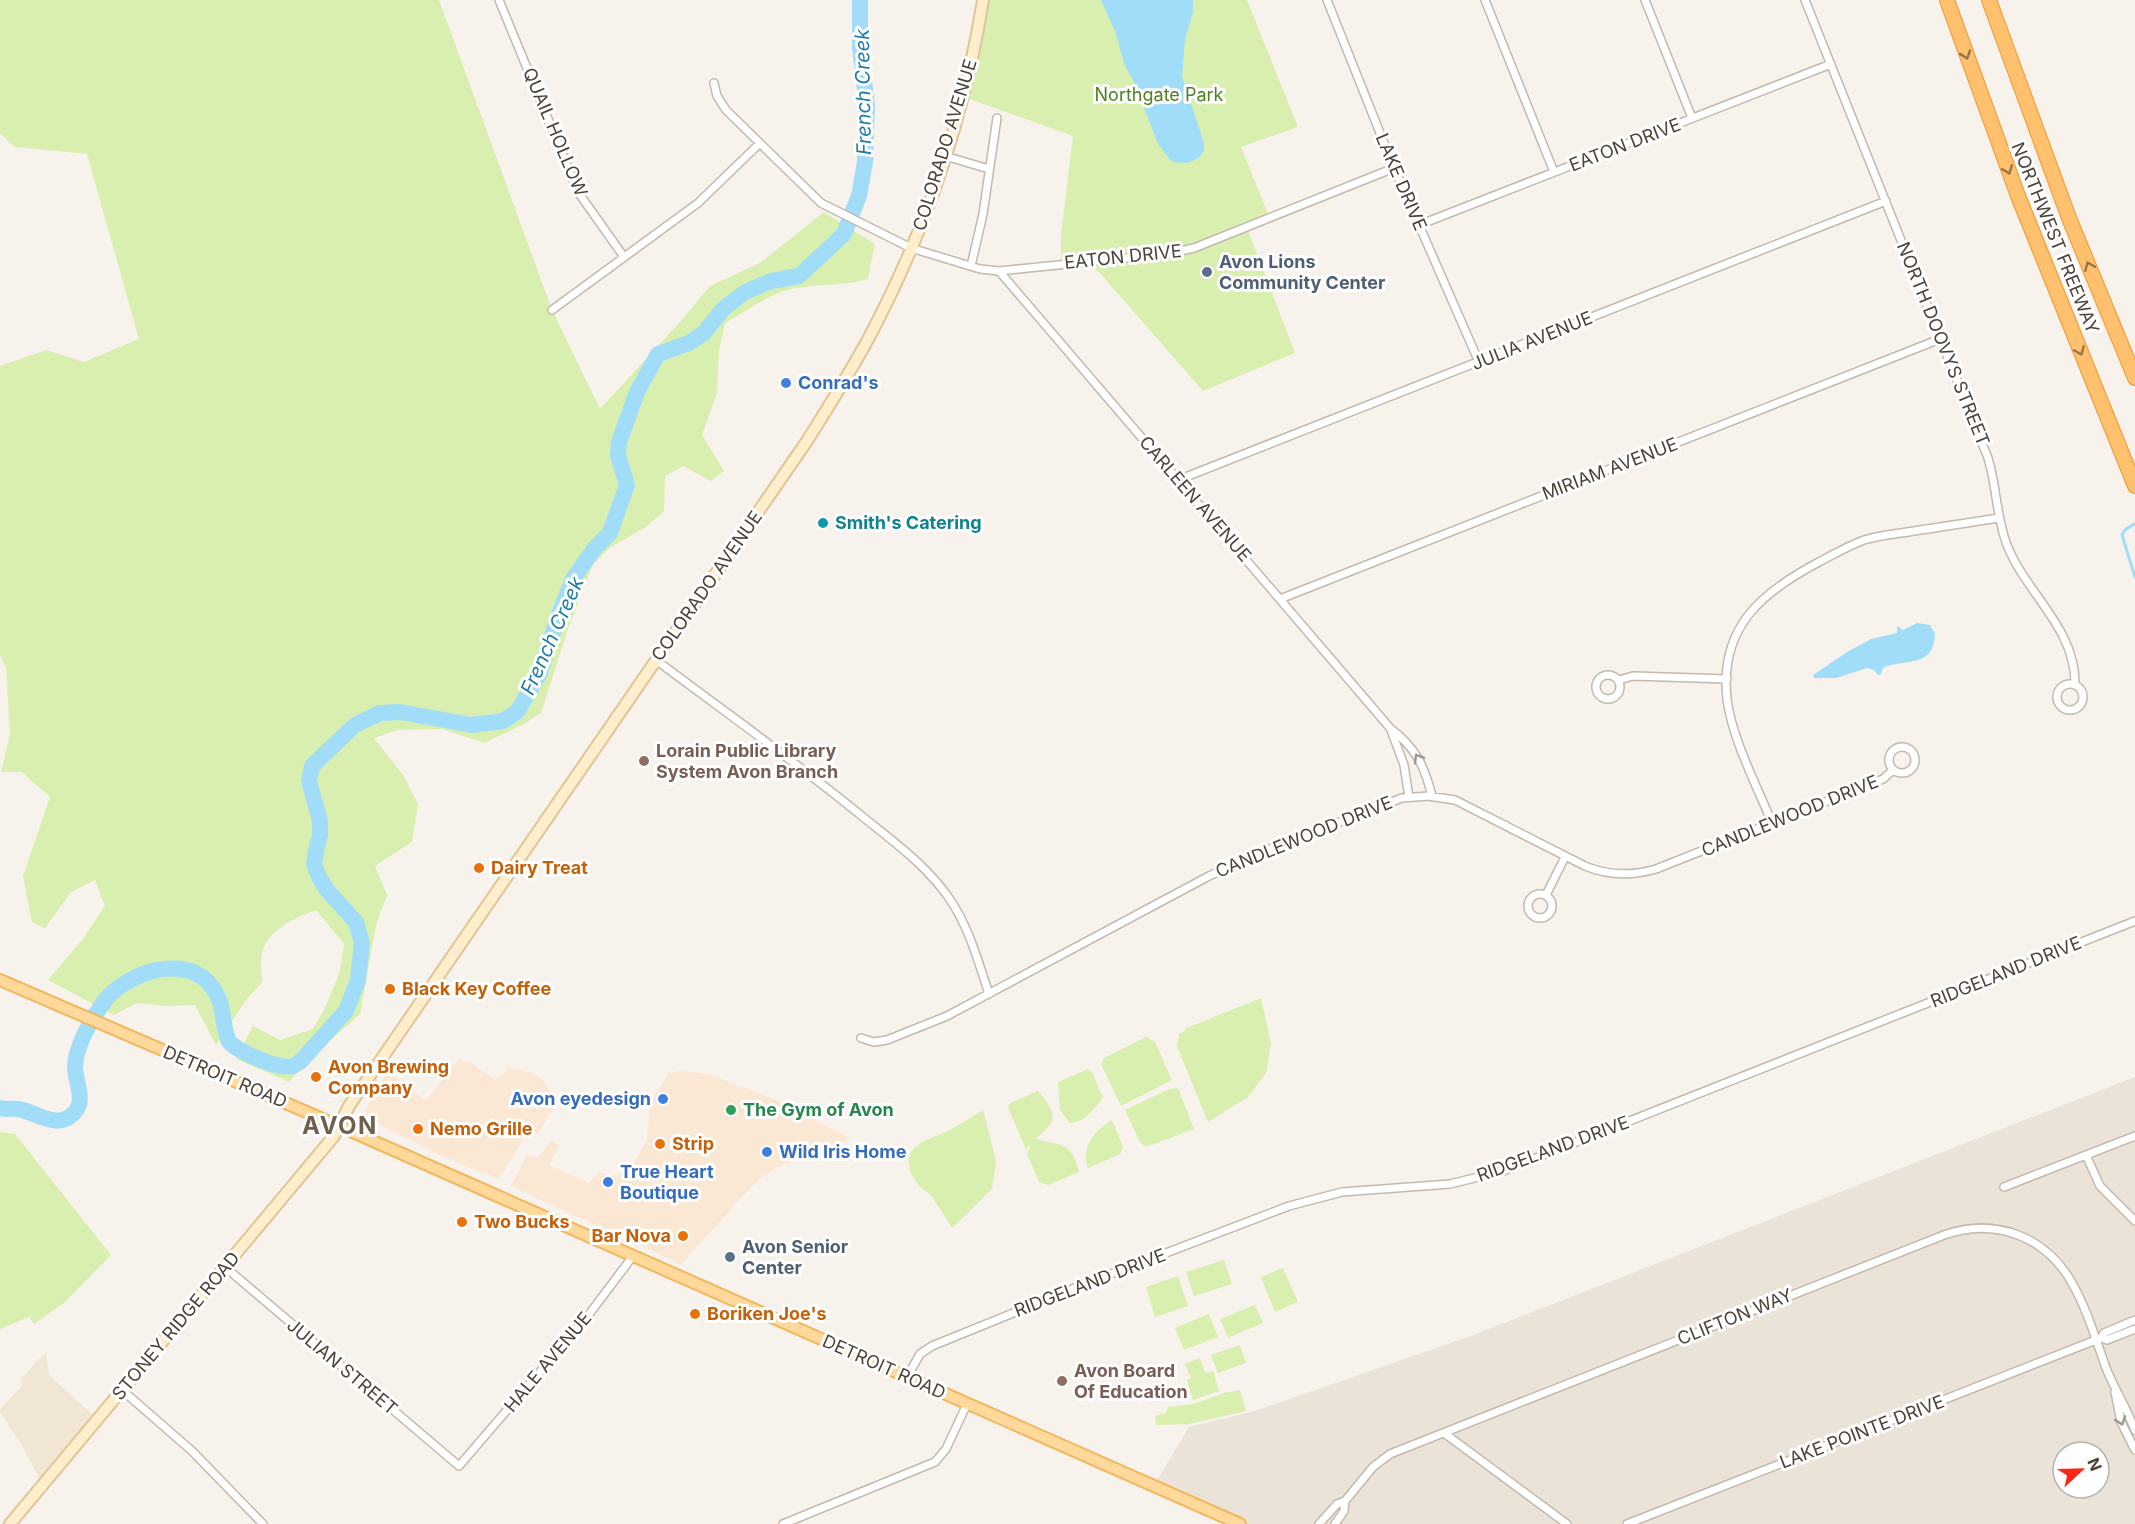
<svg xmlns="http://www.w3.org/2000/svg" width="2135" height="1524" font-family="Inter,sans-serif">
<rect width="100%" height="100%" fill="#f7f2eb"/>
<path fill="#ebe3d8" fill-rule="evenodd" d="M2135,1077V1524H1240L1153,1487L1189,1427L1255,1411L1468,1337ZM2063,1452H2099V1488H2063Z"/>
<path fill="#fae7d4" d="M459,1059L471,1063L496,1080L509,1068L525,1071L541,1078L557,1101L538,1134L529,1130L499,1179L442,1156L368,1119L365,1111L387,1072L426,1101Z
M681,1070L710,1075L771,1098L851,1138L782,1165L763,1176L735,1203L731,1210L681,1264L511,1186L527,1155L538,1158L552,1140L559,1146L549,1165L589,1183L599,1172L615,1177L635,1162L647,1139L650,1103L669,1073Z"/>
<path fill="#f1e6d3" d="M46,1352L49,1375L94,1416L39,1478L22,1446L0,1412V1409L22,1386L20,1380Z"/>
<path fill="#d8efaf" d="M0,0H439L552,310L600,409L681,321L710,286L760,263L824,212L875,244L868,279C840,287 811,283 784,291C765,297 743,313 725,323L719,351L717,393L702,435L724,471L711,481L683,466L665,476L664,511L646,527L611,547L593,564L567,632L541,713L522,725L484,743L442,729L398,730L374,738L403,775L418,804L412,842L375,866L387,895L376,925L360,1014L333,1038L316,1050L289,1082L236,1059L253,1026L280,1040L313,1029L325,1008L340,972L344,944L316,910C295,918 268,929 262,953C260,962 262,974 262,982L247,999L216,1045L195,1005L166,1006L137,1003L114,1015L48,980L83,939L105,906L95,880L71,892L45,928L32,922L23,876L50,797L22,772H1L10,734L6,668L0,655V366L46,350L84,362L139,339L87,154L15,147L0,133Z
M989,0H1247L1298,127L1241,147L1268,214L1245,223L1295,353L1203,391L1099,272L1080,258L1061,259V235L1073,136L967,98Z
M1261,998L1271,1043L1266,1073L1248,1097L1208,1122L1177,1046L1179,1034L1185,1031L1184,1029Z
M1146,1037L1155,1042L1172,1080L1121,1106L1101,1064L1104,1058Z
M1088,1069L1092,1072L1103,1098C1094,1109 1085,1122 1070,1123L1060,1110L1058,1082Z
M1178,1088L1194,1129L1146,1147L1140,1142L1125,1110L1169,1089Z
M1038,1091C1045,1100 1058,1112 1050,1125C1046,1130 1040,1134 1036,1139C1062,1146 1072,1142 1079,1172L1048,1185L1039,1182L1027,1154L1031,1144L1026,1150L1008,1107L1010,1103Z
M983,1110L996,1161L992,1189L952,1228L931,1195L920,1187L909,1170L910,1168C902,1144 934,1138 950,1130C961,1124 972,1117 983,1110Z
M1112,1120L1123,1147L1120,1154L1088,1168C1080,1148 1095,1130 1112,1120Z
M0,1132L15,1134L111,1255L64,1303L34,1324L29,1317L0,1329Z
M1224,1260L1232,1284L1194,1296L1186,1272Z
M1283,1268L1298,1302L1275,1312L1261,1277Z
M1178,1276L1188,1306L1155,1317L1146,1287Z
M1255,1305L1263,1323L1228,1338L1220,1319Z
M1209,1314L1218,1337L1184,1350L1175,1328Z
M1240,1345L1246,1363L1218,1373L1211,1355Z
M1200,1358L1205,1373L1213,1371L1219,1391L1193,1400L1187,1380L1191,1378L1185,1364Z
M1240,1390L1246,1411L1189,1424L1156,1425L1155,1416L1166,1413L1168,1407L1194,1404L1224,1393Z"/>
<path fill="#a1ddf9" d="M1101,0H1193V12L1185,40L1182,76L1204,143V151C1197,163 1184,165 1171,161L1158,144L1134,82L1125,66L1116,34Z
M1917,623L1930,625L1935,634C1934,669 1904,658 1883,668L1881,674L1878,675L1874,670L1867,668L1836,678H1814L1813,675L1847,652L1871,639L1897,633V626L1903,630Z"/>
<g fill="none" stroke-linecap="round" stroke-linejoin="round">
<path stroke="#a1ddf9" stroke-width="3" d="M2134,524L2125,530L2122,535L2135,577"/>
<path stroke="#a1ddf9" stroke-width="16" d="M0,1108C6,1110 12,1108 18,1109C37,1112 57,1131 74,1113C87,1099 74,1081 75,1065C77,1043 93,1017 106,999C117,986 140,973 157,970C185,965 209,972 220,1002C224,1015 223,1029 229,1042C240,1052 277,1070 293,1066C294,1066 300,1062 301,1061L346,1011L358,980L362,943L356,922L327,890L319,877L314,864L317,846L320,836V821L309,781L312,766L355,725L380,713L400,712L472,725L503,721L517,712L540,673L559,614L573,579L594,549L610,533L627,485L618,455L619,442L637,392L658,354L689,343L704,333L723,309L745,292L771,281L799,276L844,234L859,196L865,162L867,106L860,48V0"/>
<defs>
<path id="street" d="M499,0L578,192L624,257
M1327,0L1394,168L1479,362
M1485,0L1554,172
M1645,0L1692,118
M1805,0L1988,458C1997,487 1996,517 2007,545C2026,594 2076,628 2075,685
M714,83L717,96L726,110L821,203L911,248L980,269L999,271L1167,254L1194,248L1394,168
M945,156L989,169
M1419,225L1831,64
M971,266L983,214L997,118
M999,271L1390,728C1416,748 1424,765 1432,796
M552,310L698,203L759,144
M1178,480L1886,201
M1280,599L1940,339
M656,660C725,712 796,762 863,817C894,842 926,865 949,898C969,927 978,961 989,994
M1596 687a12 12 0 1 1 24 0a12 12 0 1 1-24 0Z
M1619,680L1633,676L1727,679
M2057 697a13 13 0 1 1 26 0a13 13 0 1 1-26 0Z
M1391,730L1404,765L1409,797
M1889 760a13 13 0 1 1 26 0a13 13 0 1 1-26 0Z
M1772,823C1757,786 1732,739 1727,699C1719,627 1762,592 1819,562C1834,554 1848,546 1864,540C1880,535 1897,534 1914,531C1942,527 1971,522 1999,518
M1528 906a12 12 0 1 1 24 0a12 12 0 1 1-24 0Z
M1546,895L1565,857
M861,1038L874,1042L887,1040L947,1016L1209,876L1270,849L1402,798L1428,796L1455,800L1585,866C1609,876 1632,876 1656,869L1883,779L1893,770
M2086,1155L2100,1186L2135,1221
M2004,1187L2135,1136
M225,1267L459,1466L587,1317L633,1256
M2135,1320L2104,1333L2101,1338L2107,1340L2135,1329
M907,1377L920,1354L932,1346L1082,1285L1289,1206L1342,1192L1450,1184L1503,1171L2135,921
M122,1390L192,1451L263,1524
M2115,1392L2121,1422L2135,1450
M1444,1433L1567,1524
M783,1524L935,1462L946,1449L967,1404
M1319,1524L1337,1504L1345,1501L1373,1467L1390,1454L1944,1235C1994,1217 2046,1236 2072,1283C2087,1309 2096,1340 2106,1368C2115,1390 2127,1409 2135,1430
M1335,1524L1344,1511L1345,1501
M1627,1524L2101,1338"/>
<path id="secondary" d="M10,1524L334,1136L349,1106L807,441C830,404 854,367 874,328C927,226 965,113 983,0"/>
<path id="primary" d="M0,980L355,1133L1240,1524"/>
<path id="highway" d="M1947,0L2018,196L2135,486
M1989,0L2069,218L2135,378"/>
</defs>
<use href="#street" stroke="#c4b9ac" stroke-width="10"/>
<use href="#secondary" stroke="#dfc598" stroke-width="14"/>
<use href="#primary" stroke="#f2b75e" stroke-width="14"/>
<use href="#highway" stroke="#f0952c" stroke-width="16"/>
<use href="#street" stroke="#fff" stroke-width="7"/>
<use href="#secondary" stroke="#fec" stroke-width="10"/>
<use href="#primary" stroke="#ffd99b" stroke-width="10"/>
<use href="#highway" stroke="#ffc16d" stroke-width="14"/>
</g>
<defs><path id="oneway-chevron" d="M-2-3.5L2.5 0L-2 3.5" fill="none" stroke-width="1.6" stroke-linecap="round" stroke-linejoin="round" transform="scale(1.5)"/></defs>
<g stroke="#94754d">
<use href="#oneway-chevron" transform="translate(1966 55) rotate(71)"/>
<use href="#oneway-chevron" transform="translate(2008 170) rotate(69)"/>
<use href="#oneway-chevron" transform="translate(2089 266) rotate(-112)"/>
<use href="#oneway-chevron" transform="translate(2080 351) rotate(68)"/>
</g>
<g stroke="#9d9791">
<use href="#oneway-chevron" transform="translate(1418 758) rotate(-120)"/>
<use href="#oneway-chevron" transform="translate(2121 1421) rotate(71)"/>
</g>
<g fill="#5c6f8a" stroke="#fff" stroke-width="2">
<circle cx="1207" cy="272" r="6"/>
<circle cx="730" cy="1257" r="6"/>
</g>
<g fill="#3f7fe0" stroke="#fff" stroke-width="2">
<circle cx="786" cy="383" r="6"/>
<circle cx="663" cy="1099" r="6"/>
<circle cx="767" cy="1152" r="6"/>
<circle cx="608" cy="1182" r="6"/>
</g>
<circle fill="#0f9aa8" stroke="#fff" stroke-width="2" cx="823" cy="523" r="6"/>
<g fill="#8d6e63" stroke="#fff" stroke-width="2">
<circle cx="644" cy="761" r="6"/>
<circle cx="1062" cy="1381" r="6"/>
</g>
<g fill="#e8710a" stroke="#fff" stroke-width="2">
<circle cx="479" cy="868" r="6"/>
<circle cx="390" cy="989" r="6"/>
<circle cx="316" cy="1077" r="6"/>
<circle cx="418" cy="1129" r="6"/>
<circle cx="660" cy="1144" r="6"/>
<circle cx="462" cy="1222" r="6"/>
<circle cx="683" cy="1236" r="6"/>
<circle cx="695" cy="1314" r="6"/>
</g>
<circle fill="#2e9e5b" stroke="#fff" stroke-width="2" cx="731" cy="1110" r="6"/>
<g text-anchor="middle" stroke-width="6" stroke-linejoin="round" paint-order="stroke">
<g font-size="18" fill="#4e8121" stroke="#fff">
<text x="1159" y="101">Northgate Park</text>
</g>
<g font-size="18" fill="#4c4237" stroke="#fff">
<text transform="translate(555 132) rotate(67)" y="6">QUAIL HOLLOW</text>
<text transform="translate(945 145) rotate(-73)" y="6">COLORADO AVENUE</text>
<text transform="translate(1625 145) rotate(-21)" y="6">EATON DRIVE</text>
<text transform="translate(1401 182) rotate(67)" y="6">LAKE DRIVE</text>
<text transform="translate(2055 238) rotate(68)" y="6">NORTHWEST FREEWAY</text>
<text transform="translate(1123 257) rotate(-6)" y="6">EATON DRIVE</text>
<text transform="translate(1532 341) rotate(-22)" y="6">JULIA AVENUE</text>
<text transform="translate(1943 344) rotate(68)" y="6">NORTH DOOVYS STREET</text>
<text transform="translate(1610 469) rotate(-21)" y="6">MIRIAM AVENUE</text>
<text transform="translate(1195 499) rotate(49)" y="6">CARLEEN AVENUE</text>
<text transform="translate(707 586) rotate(-55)" y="6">COLORADO AVENUE</text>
<text transform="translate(1790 816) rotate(-22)" y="6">CANDLEWOOD DRIVE</text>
<text transform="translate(1304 837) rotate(-22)" y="6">CANDLEWOOD DRIVE</text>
<text transform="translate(2006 972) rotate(-22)" y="6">RIDGELAND DRIVE</text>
<text transform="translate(225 1077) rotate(23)" y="6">DETROIT ROAD</text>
<text transform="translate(1553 1149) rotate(-20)" y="6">RIDGELAND DRIVE</text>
<text transform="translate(1090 1283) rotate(-21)" y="6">RIDGELAND DRIVE</text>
<text transform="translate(1735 1317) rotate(-22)" y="6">CLIFTON WAY</text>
<text transform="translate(176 1326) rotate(-50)" y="6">STONEY RIDGE ROAD</text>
<text transform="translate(548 1362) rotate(-50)" y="6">HALE AVENUE</text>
<text transform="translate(342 1367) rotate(40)" y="6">JULIAN STREET</text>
<text transform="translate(884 1367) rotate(24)" y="6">DETROIT ROAD</text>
<text transform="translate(1862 1432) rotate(-21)" y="6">LAKE POINTE DRIVE</text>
</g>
<g font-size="18" font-weight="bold" fill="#4e5e75" stroke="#fff" text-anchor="start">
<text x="1219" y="268">Avon Lions<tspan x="1219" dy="21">Community Center</tspan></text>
<text x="742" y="1253">Avon Senior<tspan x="742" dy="21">Center</tspan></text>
</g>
<g font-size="18" font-weight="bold" fill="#366cbe" stroke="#fff" text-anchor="start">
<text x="798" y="389">Conrad's</text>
<text x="651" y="1105" text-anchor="end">Avon eyedesign</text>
<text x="779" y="1158">Wild Iris Home</text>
<text x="620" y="1178">True Heart<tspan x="620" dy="21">Boutique</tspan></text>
</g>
<g font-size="18" font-weight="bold" fill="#0d838f" stroke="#fff" text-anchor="start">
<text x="835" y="529">Smith's Catering</text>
</g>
<g font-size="18" font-weight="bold" fill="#785e54" stroke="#fff" text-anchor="start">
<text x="656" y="757">Lorain Public Library<tspan x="656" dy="21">System Avon Branch</tspan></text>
<text x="1074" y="1377">Avon Board<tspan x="1074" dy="21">Of Education</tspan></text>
</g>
<g font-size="18" font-weight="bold" fill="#c56008" stroke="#fff" text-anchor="start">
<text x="491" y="874">Dairy Treat</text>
<text x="402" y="995">Black Key Coffee</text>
<text x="328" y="1073">Avon Brewing<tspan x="328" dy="21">Company</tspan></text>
<text x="430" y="1135">Nemo Grille</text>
<text x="672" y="1150">Strip</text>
<text x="474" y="1228">Two Bucks</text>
<text x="671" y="1242" text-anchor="end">Bar Nova</text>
<text x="707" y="1320">Boriken Joe's</text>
</g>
<g font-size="18" font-weight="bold" fill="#27864d" stroke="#fff" text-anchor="start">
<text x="743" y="1116">The Gym of Avon</text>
</g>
<g font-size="20" font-style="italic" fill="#1f7dac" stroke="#fff">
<text transform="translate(863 92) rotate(-91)" y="7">French Creek</text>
<text transform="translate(552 636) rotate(-66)" y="7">French Creek</text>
</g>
<g font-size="24" font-weight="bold" letter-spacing="1.5" fill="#705f4d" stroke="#fff">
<text x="340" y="1134">AVON</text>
</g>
</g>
<g transform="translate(2081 1470) rotate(68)"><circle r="28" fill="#ffffff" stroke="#b7b3af" stroke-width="1.5"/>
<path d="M0-4.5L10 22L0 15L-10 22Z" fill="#ff2619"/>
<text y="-9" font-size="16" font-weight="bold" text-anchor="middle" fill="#4c4237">N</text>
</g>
</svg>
